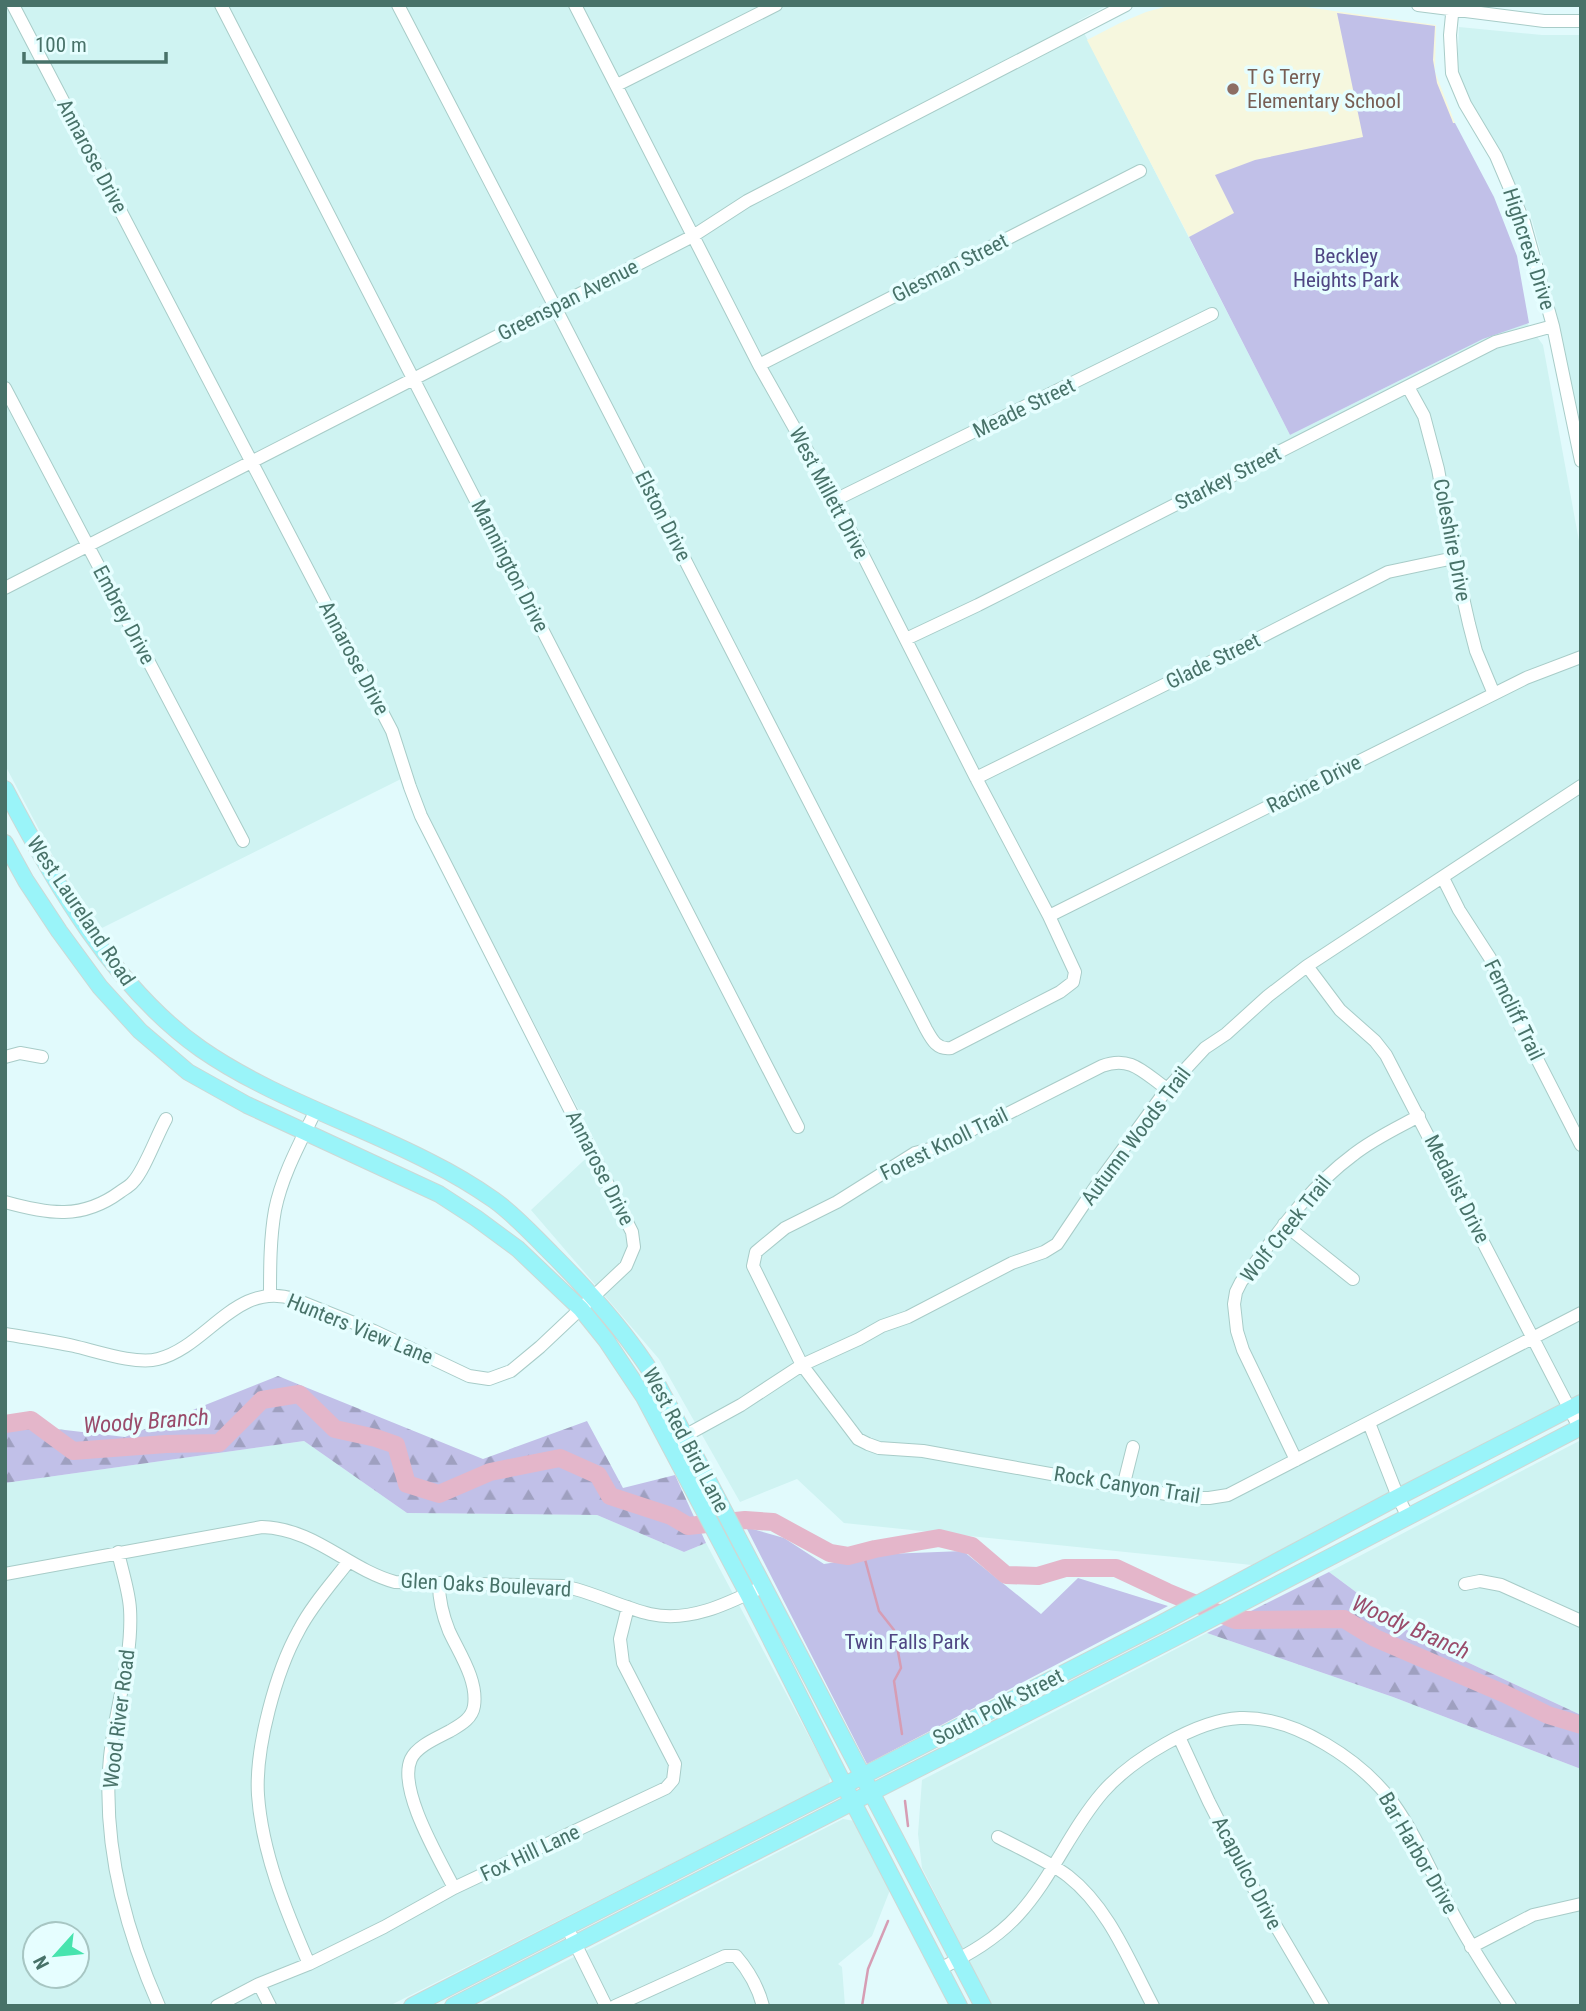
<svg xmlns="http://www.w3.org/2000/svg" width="1586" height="2011" font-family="'Roboto Condensed',sans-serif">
<defs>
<pattern id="forest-firs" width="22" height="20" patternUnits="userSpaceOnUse" patternTransform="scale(1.75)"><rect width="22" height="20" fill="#c1c0e8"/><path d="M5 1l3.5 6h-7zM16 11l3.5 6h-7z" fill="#9fa0c0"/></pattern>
</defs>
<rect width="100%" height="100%" fill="#e1fafc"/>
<path fill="#cff3f2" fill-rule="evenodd" d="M5,5H1108L1078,21L1290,435L1483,339L1506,329L1527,323L1543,345L1581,552V1394L1252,1565L844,1523L797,1479L740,1502L659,1359L531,1210L598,1147L422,806L411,774L102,928L54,858L5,765Z
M1459,27L1542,35H1581V439L1557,314L1532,220L1495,145L1471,104L1457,72Z
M1581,1440V1715L1422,1641L1329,1572Z
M304,1441L407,1513L597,1515L684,1552L706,1543L830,1776L829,1784L389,2006H5V1483ZM35,1934H77V1976H35Z
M1207,1633L1393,1697L1581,1769V2006H992L922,1868L918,1834L922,1780Z
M843,1819L855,1821L890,1890L872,1936L838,1964L842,1967L845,2006H478Z"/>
<path fill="#f6f7de" d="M1172,5H1291L1436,25L1435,72L1455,123L1218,244L1209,227L1189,237L1087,40L1120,23L1146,12Z"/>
<path fill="url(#forest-firs)" d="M278,1376L483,1459L587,1421L623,1488L675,1475L706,1543L684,1552L597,1515L407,1513L304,1441L5,1483V1423L125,1437Z
M1329,1572L1422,1641L1581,1715V1769L1393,1697L1207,1633Z"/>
<path fill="#c1c0e8" d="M1337,13L1435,26L1433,60L1437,83L1452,120L1453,123H1455L1494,197L1517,256L1529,323L1483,339L1290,435L1189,237L1234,213L1215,175L1255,160L1363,137Z
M746,1527L784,1538L824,1564L887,1554L963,1551L1041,1614L1078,1578L1168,1606L867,1764Z"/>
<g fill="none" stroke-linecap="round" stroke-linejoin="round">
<path stroke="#d69db4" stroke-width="2.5" d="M863,1552L879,1611L894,1630L901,1668L894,1681L902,1734
M905,1801L908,1826
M862,2006L868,1969L888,1921"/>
<path stroke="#e4b6ca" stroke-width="18" d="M5,1424L31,1420L73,1451L166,1444L219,1443L262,1400L299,1394L335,1429L376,1438L396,1445L407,1484L439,1494L490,1472L560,1458L598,1475L610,1496L671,1516L688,1526L745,1520L773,1522L830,1553L848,1556L875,1549L939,1538L972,1546L1006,1575L1038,1576L1065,1568H1116L1167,1592L1235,1620L1344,1619L1375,1638L1505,1694L1548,1715L1581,1725"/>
<defs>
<path id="minor" d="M221,5L798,1127
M398,5L555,307L926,1029C932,1040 937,1050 951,1048L1060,992L1073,982L1075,972L1049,916L976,778L835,500L759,365L575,5
M1418,5L1544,21H1581
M1453,5L1450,35L1452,73L1465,104L1496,156L1524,222L1553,326L1581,461
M617,85L776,5
M759,365L1140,171
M1408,387L1424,416L1438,469L1454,558L1469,624L1476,651L1494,694
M5,388L243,841
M835,500L1212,314
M5,588L693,236L747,201L1126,5
M906,639L978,605L1495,342L1553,326
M976,778L1255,640L1388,572L1454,558
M1443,878L1459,910L1490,958L1510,1006L1581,1145
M1049,916L1526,678L1581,657
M1307,966L1340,1010L1375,1041L1386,1055L1581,1431
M5,1057L20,1053L42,1057
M1167,1089C1144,1073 1131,1055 1102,1066L997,1119L978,1126L952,1143L915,1153L837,1202L785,1228L756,1252L753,1266L802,1365L858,1439L868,1444L879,1448L923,1451L1123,1487L1192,1498H1209L1228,1495L1581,1313
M5,1202C48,1214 82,1220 120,1192C124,1189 130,1186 133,1182C144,1171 157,1135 166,1119
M1284,1224L1353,1279
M270,1296C270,1268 270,1238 275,1210C282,1175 301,1141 316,1110
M5,1334C28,1338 51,1341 74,1346C96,1351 136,1365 158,1359C207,1347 236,1280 294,1299L374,1331L469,1376L489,1379L511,1371L540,1347L626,1266L634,1247L632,1232L421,816L410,787L392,731L13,5
M1369,1423L1398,1497L1408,1517
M679,1439L741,1405L802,1365L859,1339L882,1326L908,1317L1012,1263L1044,1252L1057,1244L1096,1186L1167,1089L1205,1048L1226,1034L1268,996L1307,966L1581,786
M1296,1460L1243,1350L1237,1331L1234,1304L1236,1292L1241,1282C1275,1237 1307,1189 1353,1155C1373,1139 1397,1128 1419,1116
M1123,1487L1133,1447
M118,1552C122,1571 129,1591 130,1609C133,1659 115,1708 110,1757C102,1842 125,1929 159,2006
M5,1574L262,1527C316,1529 346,1568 395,1582L563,1586C593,1592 620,1607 650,1614C690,1623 729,1603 764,1586
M439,1584C439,1599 443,1616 449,1631C459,1653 478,1680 474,1706C472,1719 460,1725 450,1731C437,1738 417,1746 411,1759C397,1789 440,1860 454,1888
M1465,1584L1480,1581L1501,1585L1581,1621
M1179,1737L1209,1802L1250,1882L1323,2006
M998,1837C1019,1848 1050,1862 1068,1876C1109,1908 1129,1961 1153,2006
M567,1927L606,2006
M1471,1947L1533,1915L1581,1904
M309,1964C286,1911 262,1853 258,1795C255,1748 276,1671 299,1630C312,1605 332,1583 349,1561
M940,1969C969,1954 996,1939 1018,1915C1052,1878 1070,1830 1103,1792C1131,1760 1196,1720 1240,1718C1295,1716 1362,1761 1393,1803C1416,1835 1431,1872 1449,1906C1467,1941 1488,1973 1510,2006
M259,1984L270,2006
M217,2006L259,1984L309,1964L384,1927L454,1888L666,1788L673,1780L675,1764L623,1663L620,1639L628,1607
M615,2006L725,1956H736C749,1971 758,1987 763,2006"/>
<path id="major" d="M5,789C53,881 115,989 201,1049C270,1097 357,1124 430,1162C452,1173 474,1186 494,1200C515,1215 534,1236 552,1254C586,1288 618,1323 645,1363C653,1374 659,1388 666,1400L983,2006
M5,843L26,881L59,931L100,987L140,1031L188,1072L247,1105L439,1194L476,1218L518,1249L581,1309L606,1340L644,1397L748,1594L844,1785L959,2006
M412,2006L1160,1624L1398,1497L1581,1403
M453,2006L1182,1634L1581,1427"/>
</defs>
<use href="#minor" stroke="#a8ccc8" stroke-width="14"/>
<use href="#major" stroke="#ccd8d5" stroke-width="18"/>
<use href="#minor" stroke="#fff" stroke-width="12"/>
<use href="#major" stroke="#9af4f9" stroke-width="16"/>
</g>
<circle fill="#8d6e63" stroke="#e6feff" stroke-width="2.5" cx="1233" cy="89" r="7"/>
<g text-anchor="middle" stroke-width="7" stroke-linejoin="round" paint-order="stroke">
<g font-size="21" fill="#785e54" stroke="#e6feff" text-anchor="start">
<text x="1247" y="84">T G Terry<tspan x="1247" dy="24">Elementary School</tspan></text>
</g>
<g font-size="21" fill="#487269" stroke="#e6feff">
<text transform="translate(92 156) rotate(62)" y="7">Annarose Drive</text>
<text transform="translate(1529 249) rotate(72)" y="7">Highcrest Drive</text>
<text transform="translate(950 268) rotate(-27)" y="7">Glesman Street</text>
<text transform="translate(568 300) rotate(-27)" y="7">Greenspan Avenue</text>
<text transform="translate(1024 408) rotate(-26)" y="7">Meade Street</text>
<text transform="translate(1228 478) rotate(-27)" y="7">Starkey Street</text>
<text transform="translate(829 493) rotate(62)" y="7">West Millett Drive</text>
<text transform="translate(663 516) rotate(63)" y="7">Elston Drive</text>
<text transform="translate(1452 540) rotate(79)" y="7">Coleshire Drive</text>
<text transform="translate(510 566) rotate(63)" y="7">Mannington Drive</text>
<text transform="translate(124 615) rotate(62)" y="7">Embrey Drive</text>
<text transform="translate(354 658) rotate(62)" y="7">Annarose Drive</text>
<text transform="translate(1213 661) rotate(-26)" y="7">Glade Street</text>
<text transform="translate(1314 784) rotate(-27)" y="7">Racine Drive</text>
<text transform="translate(81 911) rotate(56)" y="7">West Laureland Road</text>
<text transform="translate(1514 1010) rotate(64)" y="7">Ferncliff Trail</text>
<text transform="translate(1136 1136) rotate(-53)" y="7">Autumn Woods Trail</text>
<text transform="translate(944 1144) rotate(-26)" y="7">Forest Knoll Trail</text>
<text transform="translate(600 1168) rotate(63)" y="7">Annarose Drive</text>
<text transform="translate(1457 1189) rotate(63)" y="7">Medalist Drive</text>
<text transform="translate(1286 1229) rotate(-51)" y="7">Wolf Creek Trail</text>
<text transform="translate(360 1329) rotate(22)" y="7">Hunters View Lane</text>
<text transform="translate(686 1440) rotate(62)" y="7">West Red Bird Lane</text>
<text transform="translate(1127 1485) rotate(9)" y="7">Rock Canyon Trail</text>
<text transform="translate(486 1585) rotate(3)" y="7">Glen Oaks Boulevard</text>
<text transform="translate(998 1707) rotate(-27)" y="7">South Polk Street</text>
<text transform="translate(119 1719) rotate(-83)" y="7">Wood River Road</text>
<text transform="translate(530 1853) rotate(-25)" y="7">Fox Hill Lane</text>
<text transform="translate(1418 1853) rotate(60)" y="7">Bar Harbor Drive</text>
<text transform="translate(1247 1873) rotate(62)" y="7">Acapulco Drive</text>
</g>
<g font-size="21" fill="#4f4683" stroke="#e6feff">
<text x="1346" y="263">Beckley<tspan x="1346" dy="24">Heights Park</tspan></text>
<text x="907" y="1649">Twin Falls Park</text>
</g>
<g font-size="23" font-style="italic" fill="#9a4c6b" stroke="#e6feff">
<text transform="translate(146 1421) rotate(-4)" y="8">Woody Branch</text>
<text transform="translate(1411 1627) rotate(24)" y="8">Woody Branch</text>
</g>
</g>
<rect width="1586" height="2011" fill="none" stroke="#487269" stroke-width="14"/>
<g transform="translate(56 1955) rotate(243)"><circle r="33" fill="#e6feff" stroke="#a7c6c3" stroke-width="2"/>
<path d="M0-5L12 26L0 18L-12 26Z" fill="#47e4ae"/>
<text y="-10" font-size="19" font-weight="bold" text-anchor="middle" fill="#487269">N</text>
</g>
<path d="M24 52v10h142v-10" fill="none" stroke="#487269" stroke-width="3.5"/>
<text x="35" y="52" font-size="21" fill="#487269" stroke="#e6feff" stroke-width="5" paint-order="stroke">100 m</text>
</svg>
